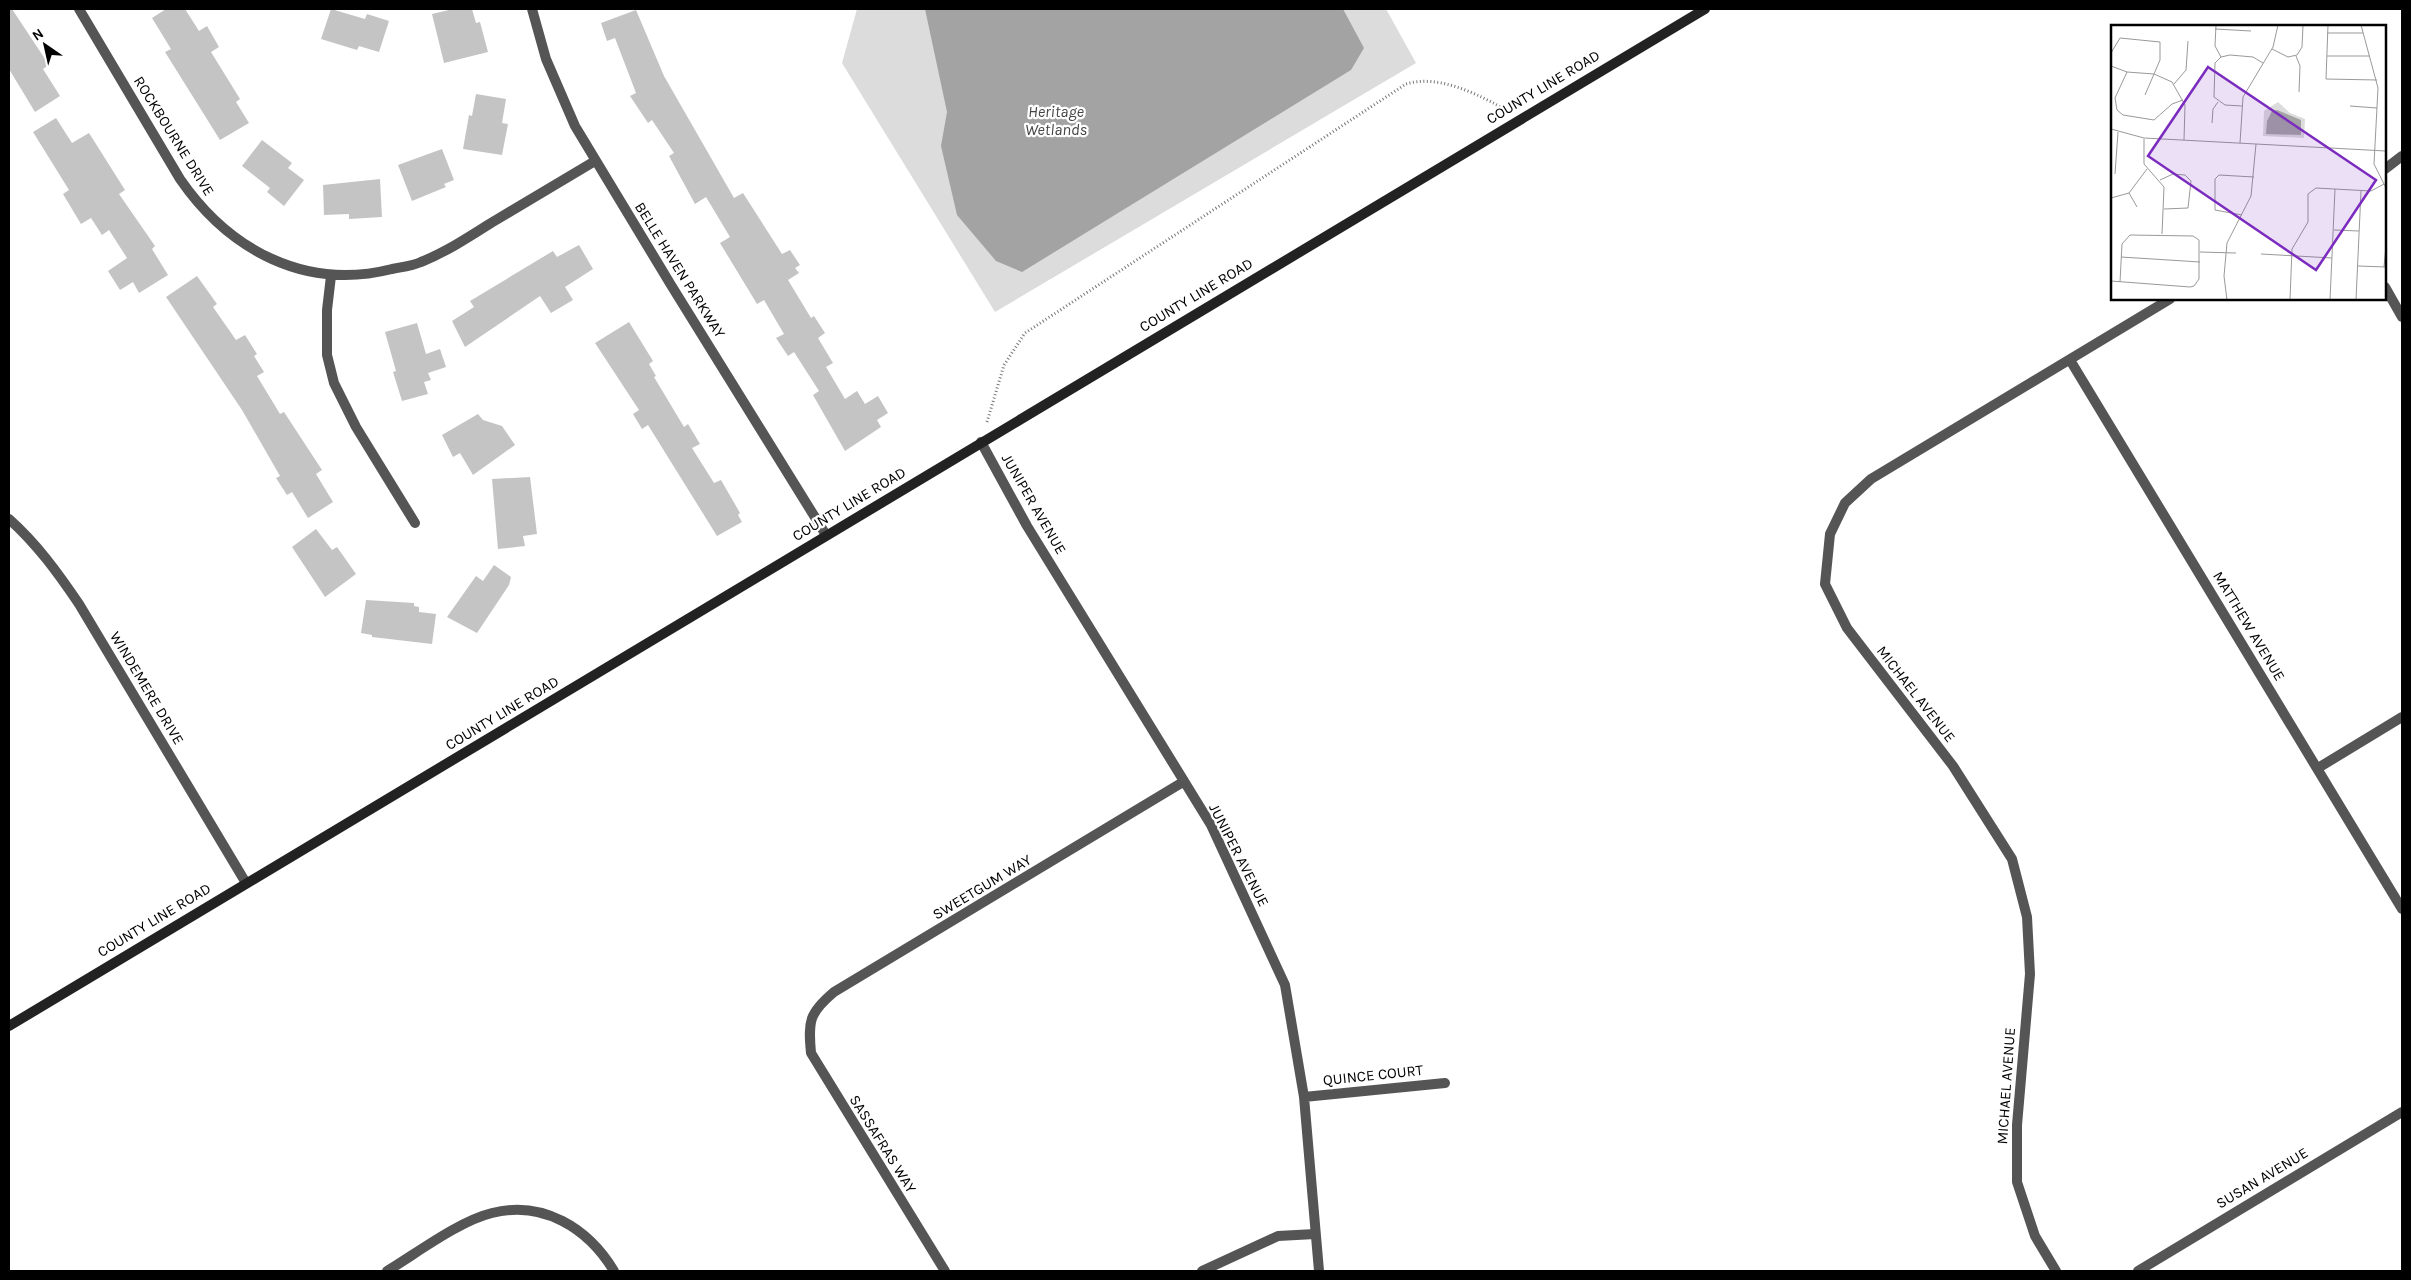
<svg xmlns="http://www.w3.org/2000/svg" width="2411" height="1280" font-family="Karla,sans-serif">
<rect width="100%" height="100%" fill="#fff"/>
<path fill="#dcdcdc" d="M857,9H1386L1416,63L995,312L842,63Z"/>
<path fill="#a3a3a3" d="M925,9H1343L1364,48L1351,70L1022,272L996,261L957,215L941,146L947,112Z"/>
<path fill="#c4c4c4" d="M9,9H12L49,65L43,69L60,96L35,112L9,69Z
M166,9H185L199,31L207,26L219,47L211,52L240,99L236,102L249,123L220,140L165,52L171,49L152,18Z
M331,9L365,19L367,14L389,21L379,52L359,46L357,50L321,39Z
M453,9H472L476,23L480,22L488,52L444,63L432,14Z
M636,10L664,76L734,198L743,193L782,254L790,250L800,265L795,268L799,273L788,280L811,318L814,316L825,333L818,338L833,363L826,367L845,399L857,391L865,404L878,396L888,413L877,420L881,427L845,451L813,395L819,391L794,352L788,356L776,338L784,334L764,300L757,304L720,243L730,237L706,197L695,204L669,156L674,153L652,120L648,123L630,96L636,93L615,38L607,41L601,23Z
M476,94L506,99L502,123L508,124L502,155L463,149L469,115L472,116Z
M56,118L72,143L89,133L125,190L119,194L155,246L152,249L168,275L139,293L133,282L120,290L108,271L127,258L109,230L102,235L91,218L81,224L63,194L69,190L33,132Z
M262,140L292,163L288,168L304,180L284,206L267,192L270,188L242,166Z
M442,149L454,180L444,184L446,187L412,201L398,165Z
M380,179L382,217L349,219V214L324,215L323,185Z
M579,245L593,269L565,287L573,300L551,313L540,296L465,347L452,321L474,307L470,301L553,251L557,257Z
M197,276L217,304L213,307L236,340L245,335L257,354L254,356L264,372L257,376L280,414L284,412L322,470L316,474L333,502L308,518L292,492L287,495L276,478L280,476L242,410L166,297Z
M629,322L653,361L649,364L656,376L654,377L684,427L688,424L700,444L692,448L714,483L721,480L740,513L738,515L742,522L717,536L648,425L642,429L633,414L639,410L595,343Z
M417,323L426,354L440,349L446,367L428,373L431,380L424,382L428,394L402,401L393,372L396,371L385,332Z
M478,414L483,420L502,426L515,445L473,475L460,453L453,457L442,435Z
M530,477L537,534L523,536L525,546L498,549L492,479Z
M316,529L332,550L337,547L356,574L325,597L292,547Z
M494,565L511,577L509,585L477,633L447,617L476,576L483,581Z
M366,600L414,603V606L419,607V612L436,614L432,644L372,637V635L361,633Z"/>
<g fill="none" stroke-linecap="round" stroke-linejoin="round">
<path stroke="#777" stroke-width="3" stroke-dasharray="1 2.5" stroke-linecap="butt" d="M987,422L1004,365L1025,333L1406,84C1438,74 1478,94 1506,110"/>
<path stroke="#555" stroke-width="10" d="M79,9L180,179C229,250 305,291 392,269C402,267 412,266 421,262C446,252 469,237 491,223C526,202 561,181 595,161
M532,9L546,59L575,126L671,285L826,535
M2385,169L2402,156
M331,276L327,310V355L334,383L356,427L415,523
M2385,287L2402,317
M2070,360L2402,909
M981,442L1027,526L1211,825L1285,985L1304,1097L1319,1271
M9,519C37,544 58,573 79,604L246,883
M2318,768L2402,717
M1304,1097L1445,1083
M387,1271C417,1253 459,1221 492,1213C543,1200 588,1228 614,1271
M945,1271L811,1053C808,1021 809,1013 834,992L1183,782
M1202,1271L1278,1236L1315,1234
M2056,1271L2035,1236L2017,1182V1125L2030,974L2027,917L2012,859L1953,766L1847,628L1825,584L1830,534L1845,503L1871,479L2170,299
M2138,1271L2402,1112"/>
<path stroke="#222" stroke-width="10" d="M9,1026L1705,9"/>
</g>
<g text-anchor="middle" stroke-width="4.5" stroke-linejoin="round" paint-order="stroke">
<g font-size="15" fill="#000" stroke="#fff">
<text transform="translate(1543 87) rotate(-31)" y="5">COUNTY LINE ROAD</text>
<text transform="translate(174 136) rotate(58)" y="5">ROCKBOURNE DRIVE</text>
<text transform="translate(680 270) rotate(58)" y="5">BELLE HAVEN PARKWAY</text>
<text transform="translate(1196 295) rotate(-31)" y="5">COUNTY LINE ROAD</text>
<text transform="translate(849 504) rotate(-31)" y="5">COUNTY LINE ROAD</text>
<text transform="translate(1034 504) rotate(60)" y="5">JUNIPER AVENUE</text>
<text transform="translate(2249 626) rotate(59)" y="5">MATTHEW AVENUE</text>
<text transform="translate(147 688) rotate(59)" y="5">WINDEMERE DRIVE</text>
<text transform="translate(1916 694) rotate(52)" y="5">MICHAEL AVENUE</text>
<text transform="translate(502 713) rotate(-31)" y="5">COUNTY LINE ROAD</text>
<text transform="translate(1239 855) rotate(63)" y="5">JUNIPER AVENUE</text>
<text transform="translate(982 887) rotate(-31)" y="5">SWEETGUM WAY</text>
<text transform="translate(154 920) rotate(-31)" y="5">COUNTY LINE ROAD</text>
<text transform="translate(1373 1075) rotate(-6)" y="5">QUINCE COURT</text>
<text transform="translate(2006 1086) rotate(-86)" y="5">MICHAEL AVENUE</text>
<text transform="translate(883 1144) rotate(58)" y="5">SASSAFRAS WAY</text>
<text transform="translate(2262 1178) rotate(-31)" y="5">SUSAN AVENUE</text>
</g>
<g font-size="16" font-style="italic" fill="#444" stroke="#fff">
<text x="1056" y="117">Heritage<tspan x="1056" dy="18">Wetlands</tspan></text>
</g>
</g>
<g transform="translate(2111 25)">
<rect width="275" height="275" fill="#fff"/>
<path d="M167,77L179,88L194,94L193,113L152,111L153,86Z" fill="#dcdcdc"/>
<path d="M166,85L190,95V110L155,109L156,96L161,86Z" fill="#a3a3a3"/>
<path fill="none" stroke="#999" stroke-width="1" d="M105,0L104,21L110,32M217,0L215,54L266,55M250,0L267,63L263,139L275,163M104,4L140,6M216,8H252M161,24L177,32L186,30L191,22L192,0M0,28L9,13L49,17V35L34,70M185,31L189,41L188,67M216,31H259M0,41L16,47L43,49L61,57L74,80L73,115M16,47L4,73L6,85L12,90L43,95L61,79L72,75M63,59L75,45L77,16M131,81L114,80L103,72L104,38L110,32L119,30L142,32L152,38M239,81L266,83M101,98L102,84L107,77M0,104L33,113L275,126M33,114V139L53,162L51,209M129,118L132,72L162,22L167,0M4,149L7,107M49,155L62,149L74,150L80,156L77,183L53,184M18,168L26,182M0,173L18,168L36,144M131,190L104,185V154L108,150L143,152M223,205L248,206M89,227L125,228M150,229L221,233M10,232L89,237M247,241L275,242M273,242L275,221M0,256L79,262L83,261L88,254V215L82,211L19,210L11,219L9,257M116,275L113,251L116,218L140,171L145,119M179,275L181,224L197,197V169L205,163L260,166L273,159M219,275L224,164M245,275L250,166"/>
<path fill="#7b2cbf" fill-opacity="0.15" stroke="#7b2cbf" stroke-width="2.5" d="M97,42L265,155L205,245L37,131Z"/>
<rect width="275" height="275" fill="none" stroke="#000" stroke-width="2.5"/>
</g>
<rect width="2411" height="1280" fill="none" stroke="#000000" stroke-width="20"/>
<g transform="translate(45 45) rotate(326)" stroke="#ffffff" stroke-width="4" paint-order="stroke">
<path d="M0-4L9 19L0 12L-9 19Z" fill="#000000"/>
<text y="-8" font-size="14" font-weight="bold" text-anchor="middle" fill="#000000">N</text>
</g>
</svg>
